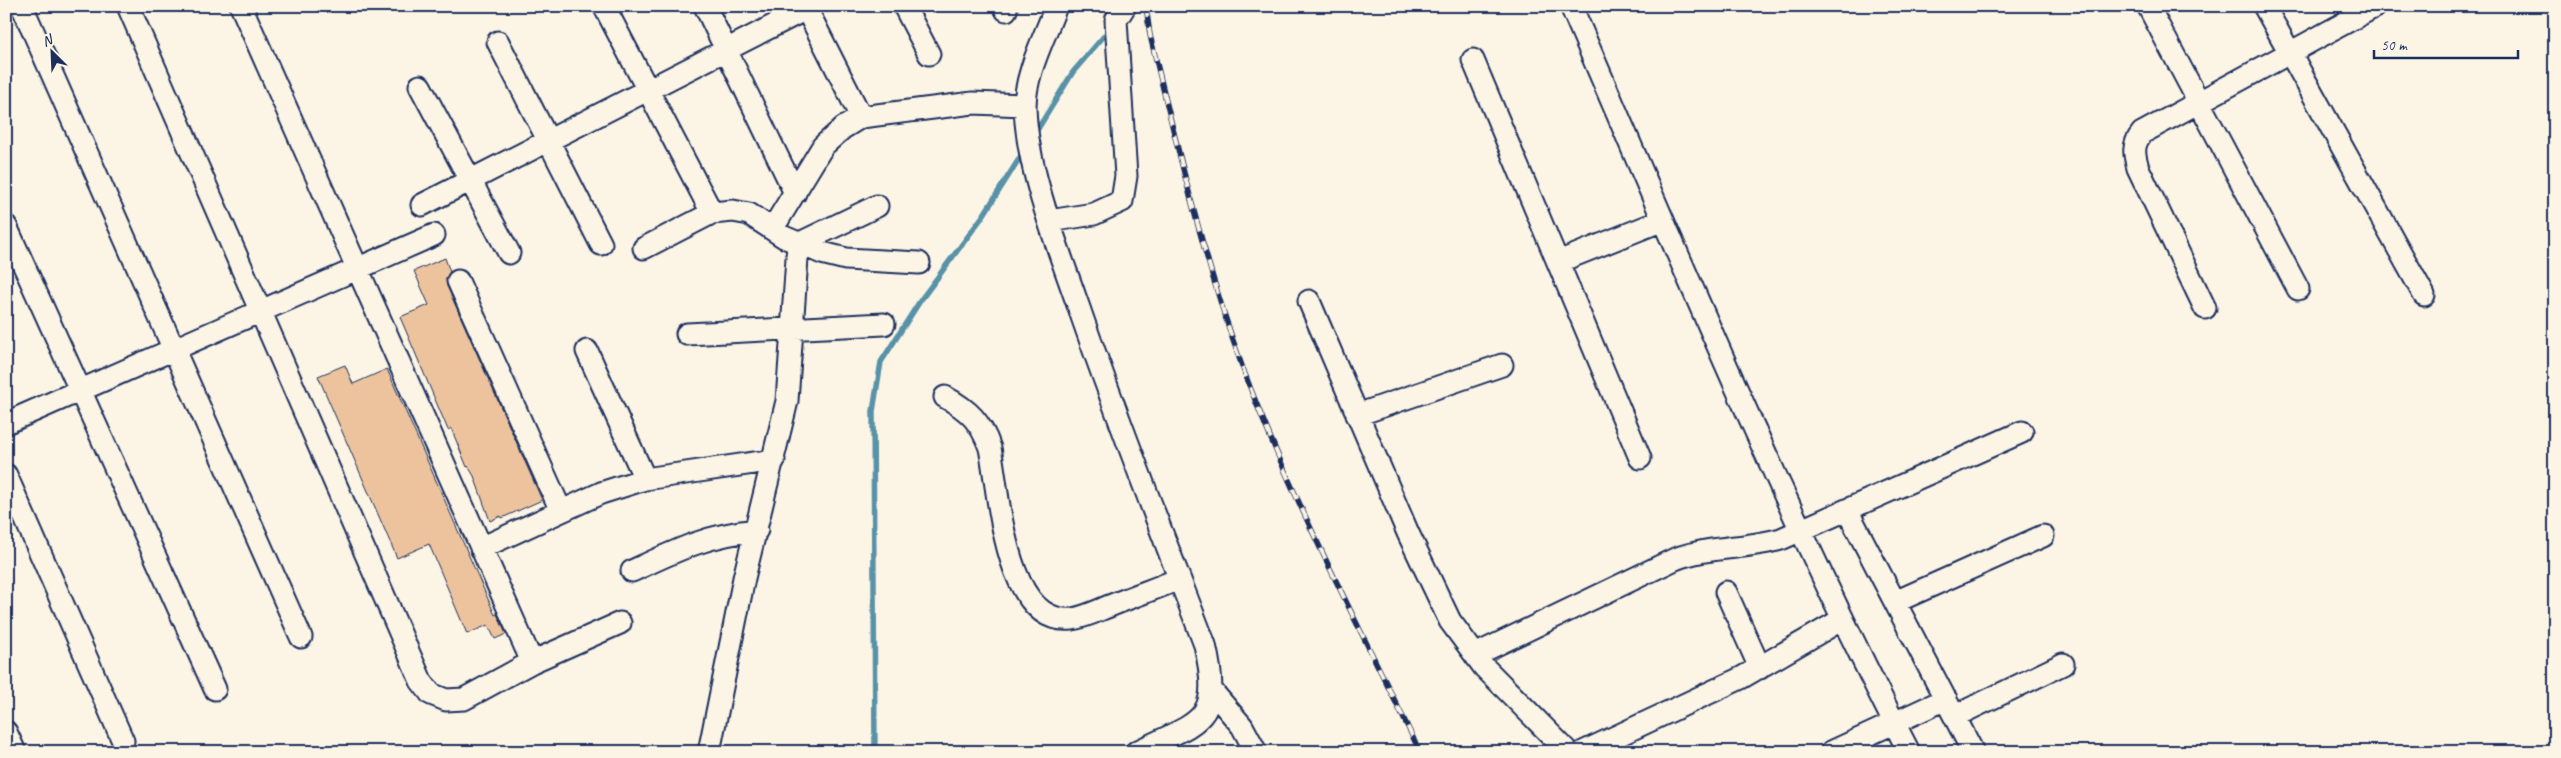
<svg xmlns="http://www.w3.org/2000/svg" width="2561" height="758" font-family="Caveat,sans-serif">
<rect width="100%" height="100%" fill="#fcf5e5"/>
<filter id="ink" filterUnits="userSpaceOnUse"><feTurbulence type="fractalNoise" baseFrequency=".02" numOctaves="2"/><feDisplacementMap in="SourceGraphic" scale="10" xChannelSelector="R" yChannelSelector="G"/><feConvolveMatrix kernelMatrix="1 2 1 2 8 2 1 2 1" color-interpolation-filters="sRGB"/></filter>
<g filter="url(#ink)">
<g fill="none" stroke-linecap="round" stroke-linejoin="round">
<path stroke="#5992a8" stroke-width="5.5" d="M1034,135L1073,72L1110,29
M875,752L873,411L881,362L920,301L983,216L1024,151"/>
</g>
<path fill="#ecc39c" stroke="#1b2f5e" d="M445,258L450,272L446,279L447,286L542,500L502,518L501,516L490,521L474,476L468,466L467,467L451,428L448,430L400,317L429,305L414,271Z
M345,365L353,384L387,369L495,615L497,614L506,634L495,639L488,625L467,634L429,544L397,558L318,376Z"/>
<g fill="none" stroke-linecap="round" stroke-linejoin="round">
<defs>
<path id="minor" d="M22,6L301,637
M128,6L421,681L431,694L446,700L464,699L532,662L620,623
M241,6L532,662
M604,6L712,213
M705,6L795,193
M805,6L861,117
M904,6L929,54
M1004,6L1006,10
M1056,6C1045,37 1025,73 1025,107C1027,172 1058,247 1079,308C1118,421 1162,533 1205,645C1223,723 1199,721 1136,752
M1571,6C1679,257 1784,509 1909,752
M2148,6L2298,289
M2264,6L2424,295
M498,42L601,244
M1473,60L1640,458
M420,86L509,253
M422,205L812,6
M1049,221L1094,214L1122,201L1126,176L1116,20L1125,6
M6,226L215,689
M773,228L823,146L843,128L861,117L973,103L1025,105
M644,248L712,213L733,211L749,214L784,237L822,253L846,259L919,263
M1558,262L1663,220
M458,281L561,511
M1309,301L1408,533L1450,621L1484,667L1568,752
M2205,308L2138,168C2134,154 2132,145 2142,133L2376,6
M687,334L884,324
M587,351L645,479
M945,397C969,410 981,422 990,448C999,492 1005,627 1072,619C1086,617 1099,610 1112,605C1134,596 1157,588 1179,579
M1357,415L1502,365
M6,423L434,235
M6,475L123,741
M1847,510L1973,752
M481,548L601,493L645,479L774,460
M632,571C677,550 707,535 757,530
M1726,592L1760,668
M1895,602L2043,536
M1475,655L1675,559C1709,546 1746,549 1781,539L2022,432
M1212,691L1242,726L1256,752
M1955,716L2063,664
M6,732L15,752
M709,752L744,578L787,401L798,244L877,206
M1583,752L1741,678L1841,620
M1831,752L1946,699"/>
</defs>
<use href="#minor" stroke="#1b2f5e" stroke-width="25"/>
<use href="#minor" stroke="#fcf5e5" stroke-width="21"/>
<defs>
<path id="rail" d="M1146,6L1150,35C1177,146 1203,258 1242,366C1291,498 1358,624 1420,752"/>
</defs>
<use href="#rail" stroke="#1b2f5e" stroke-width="5.5"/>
<use href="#rail" stroke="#fcf5e5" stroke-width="4" stroke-dasharray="11" stroke-linecap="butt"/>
</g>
</g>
<rect width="2561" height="758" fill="none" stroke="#fcf5e5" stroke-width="25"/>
<rect x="12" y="12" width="2536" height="733" fill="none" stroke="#1b2f5e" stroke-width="2" filter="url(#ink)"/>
<g transform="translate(52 52) rotate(336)" stroke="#fcf5e5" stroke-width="4" paint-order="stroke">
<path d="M0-4L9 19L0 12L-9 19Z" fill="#1b2f5e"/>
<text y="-8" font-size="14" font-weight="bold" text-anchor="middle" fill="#1b2f5e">N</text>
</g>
<path d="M2374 50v8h144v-8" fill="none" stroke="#1b2f5e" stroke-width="2.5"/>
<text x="2381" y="50" font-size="15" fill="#1b2f5e" stroke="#fcf5e5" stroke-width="4" paint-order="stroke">50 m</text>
</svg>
